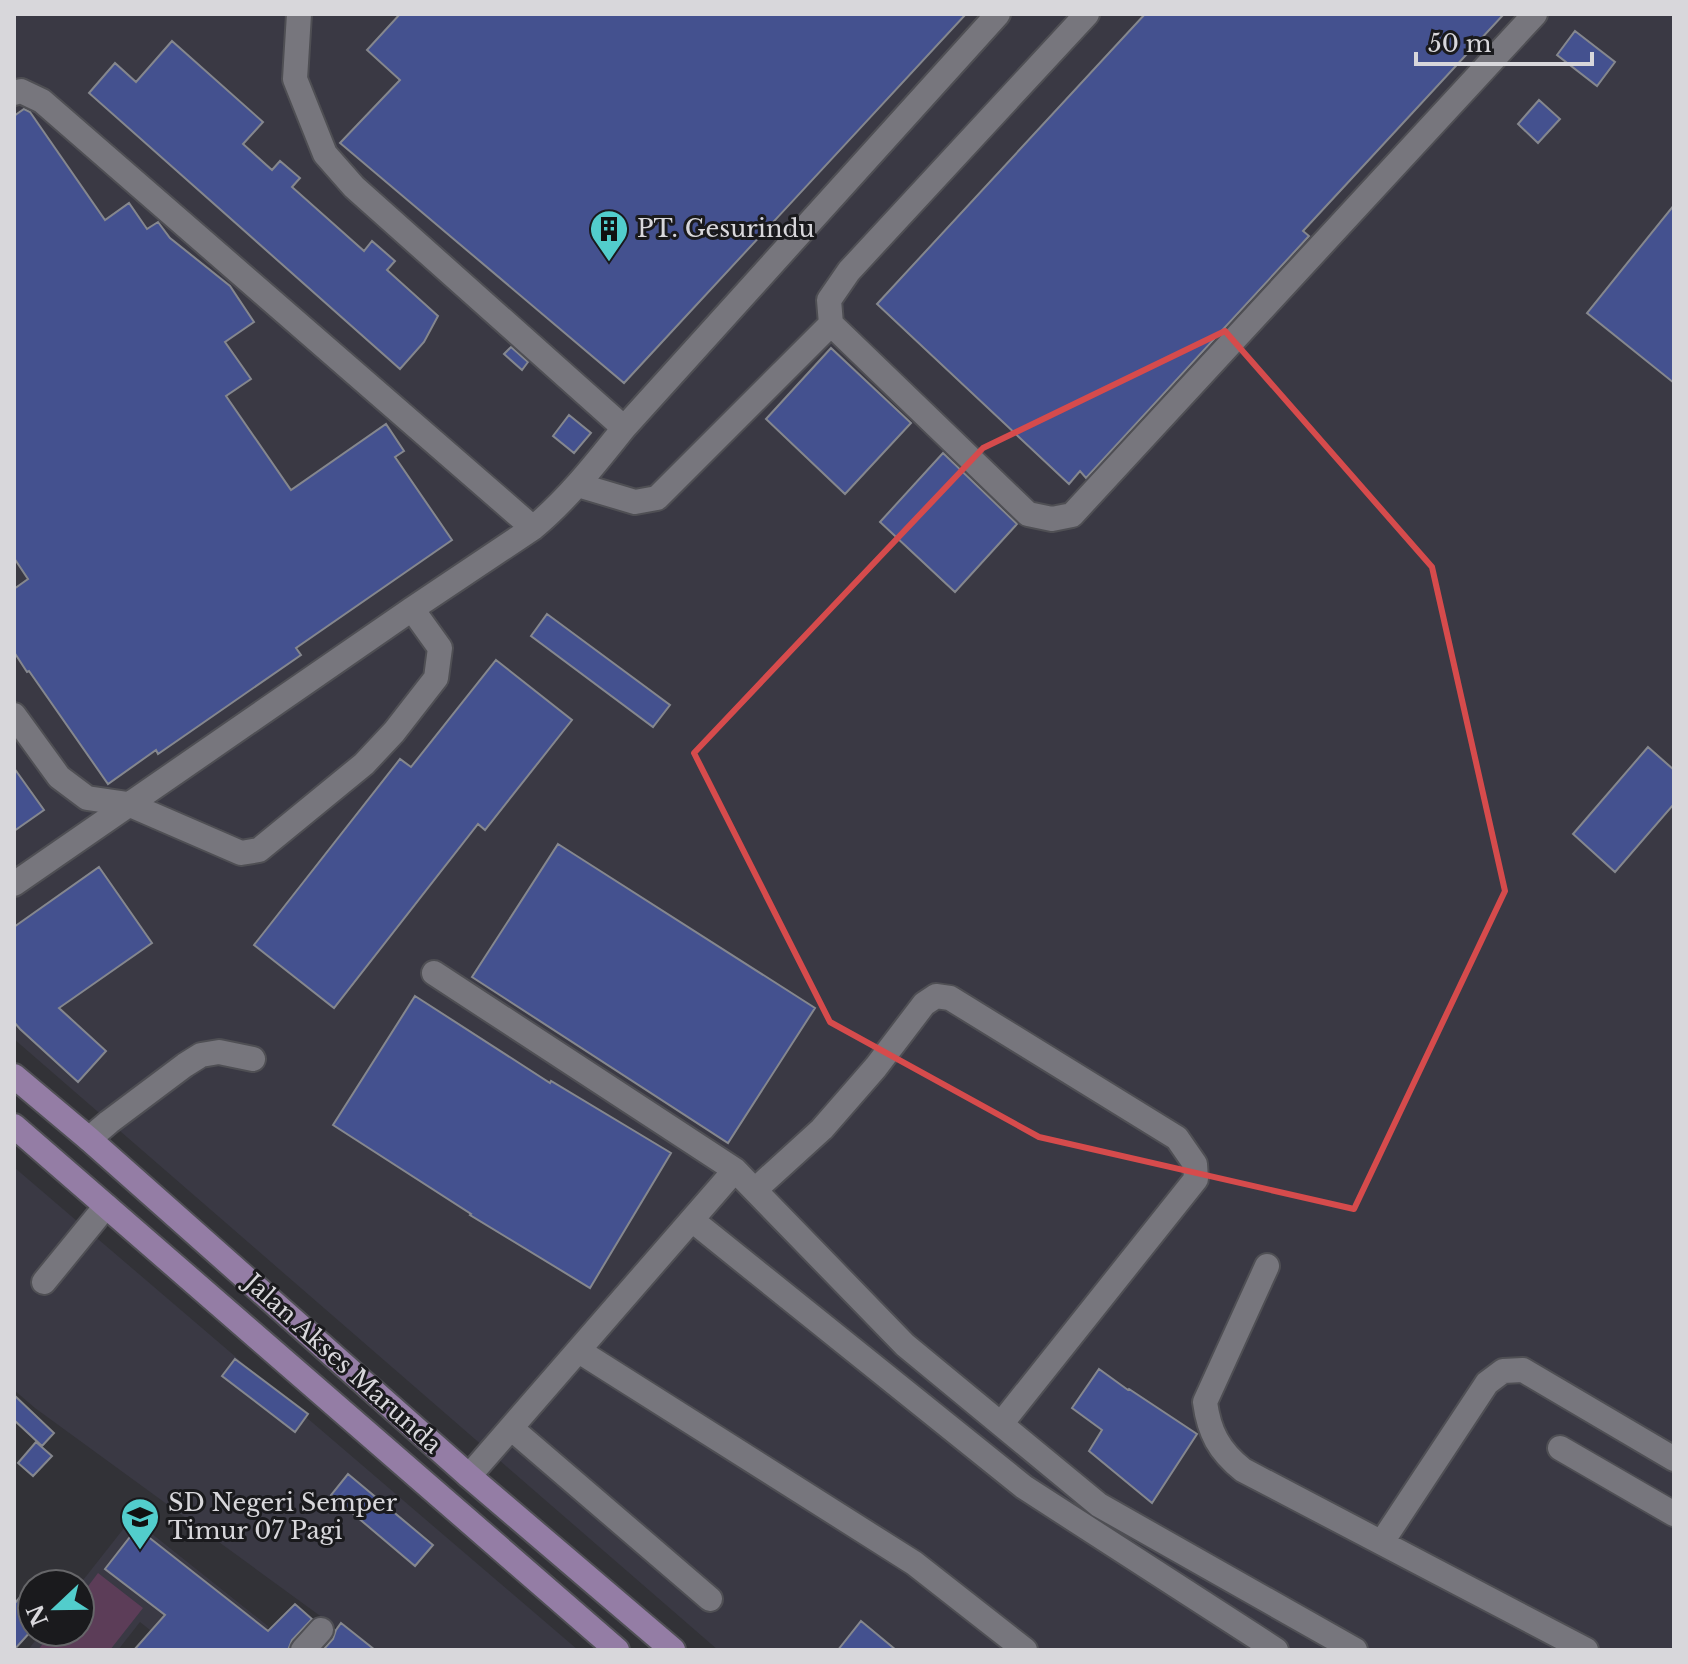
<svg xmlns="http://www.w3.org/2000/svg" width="1688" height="1664" font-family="'Libre Baskerville',serif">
<rect width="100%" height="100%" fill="#323237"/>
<path fill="#3a3944" d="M14,14H1674V1650H718L14,1039Z
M14,1168H15L578,1650H367L35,1408L14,1390Z
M132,1518L269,1627L251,1650H175L140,1622L118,1650H28L42,1632H80V1584Z"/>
<path fill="#5c3d58" d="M98,1573L143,1608L110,1650H38L52,1632H80V1597Z"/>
<path fill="#44518f" stroke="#85878e" stroke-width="2" d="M400,14H966L624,383L340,143L400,80L367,50Z
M1145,14H1504L1303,231L1309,236L1086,478L1080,471L1069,484L877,304Z
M1575,31L1615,62L1597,86L1557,55Z
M172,41L263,122L243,144L272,170L280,161L300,178L292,187L364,251L372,241L395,261L387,270L438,316L424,342L400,369L89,93L115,63L136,82Z
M1539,100L1560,119L1538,143L1518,124Z
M24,109L30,112L105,220L129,203L147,229L158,222L170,238L230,286L254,322L225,342L251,379L226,396L291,490L386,424L404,451L395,457L452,540L296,648L301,655L158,754L156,750L108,784L29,671L27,672L14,652V589L28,579L14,558V116Z
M1674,205V383L1587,313Z
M511,347L528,362L522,370L504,354Z
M831,348L911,423L845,494L766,419Z
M569,415L591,433L574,453L553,436Z
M943,453L1017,524L955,592L880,522Z
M547,614L670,705L653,727L531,636Z
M496,660L572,720L485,830L478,824L334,1008L254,945L400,759L411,767Z
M1648,747L1674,770V804L1615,872L1573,834Z
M14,768L44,810L14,831Z
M558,844L815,1008L728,1143L472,977Z
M99,867L152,943L59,1008L106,1051L78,1082L20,1029L14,1022V927Z
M415,996L550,1083L551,1081L671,1153L590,1288L470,1215L471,1214L333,1125Z
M235,1359L308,1414L295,1432L222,1376Z
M1099,1369L1128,1390L1129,1389L1197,1434L1152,1503L1089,1451L1102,1430L1072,1408Z
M14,1395L54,1433L42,1446L14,1420Z
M36,1442L52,1456L33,1476L18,1463Z
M348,1474L433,1545L415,1566L331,1495Z
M137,1528L268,1631L295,1604L312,1619L292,1640L288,1650H134L165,1615L105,1569Z
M32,1584V1630L14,1650V1604Z
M861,1621L896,1650H838Z
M341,1623L375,1650H323L333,1639L336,1630Z"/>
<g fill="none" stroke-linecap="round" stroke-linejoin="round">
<defs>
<path id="minor" d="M299,14L295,79L325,154L354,187L624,428
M1087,14L849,271L829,300L831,324L1028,514L1052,519L1072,515L1535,14
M14,93L21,91L42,101L533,528
M578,485L635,502L657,498L831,324
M14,715L59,777L87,798L128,804L241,853L259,850L364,764L394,732L436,678L440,648L412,609
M14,884L412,609L533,528C568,499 596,463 624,428L998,14
M434,973L735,1170L905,1345L1099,1505L1355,1650
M89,1139L109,1122L185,1065L201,1055L219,1052L253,1059
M755,1190L822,1129L876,1067L924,1004L936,996L950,998L1177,1138L1195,1164L1196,1179L1001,1424
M692,1220L1024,1487L1276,1650
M1267,1266L1205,1402C1209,1432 1219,1451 1243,1470L1586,1650
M44,1282L106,1206
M579,1351L914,1563L1025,1650
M511,1428L710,1599
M1560,1448L1674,1514
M469,1476L735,1170
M1382,1542L1487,1383L1503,1371L1523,1370L1674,1459
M303,1650L321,1630"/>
<path id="major" d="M14,1076L89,1139L469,1476L673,1650
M14,1126L617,1650"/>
</defs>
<use href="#minor" stroke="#4f4f54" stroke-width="28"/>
<use href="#major" stroke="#4f4f54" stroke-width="28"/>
<use href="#minor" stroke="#77767d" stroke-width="24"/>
<use href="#major" stroke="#947da5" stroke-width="24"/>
</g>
<path fill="none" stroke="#d64b4c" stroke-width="6" stroke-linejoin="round" d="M1225,331L1432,567L1505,891L1354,1209L1039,1137L830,1022L694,753L983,448Z"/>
<defs>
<symbol id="building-pin" viewBox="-11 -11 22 30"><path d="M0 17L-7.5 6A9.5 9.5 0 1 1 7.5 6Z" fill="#52cdcc" stroke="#1a1a1d"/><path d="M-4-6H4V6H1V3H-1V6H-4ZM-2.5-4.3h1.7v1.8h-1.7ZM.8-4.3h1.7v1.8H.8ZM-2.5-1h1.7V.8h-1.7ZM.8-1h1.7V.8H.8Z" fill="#111"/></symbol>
<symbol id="school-pin" viewBox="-11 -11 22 30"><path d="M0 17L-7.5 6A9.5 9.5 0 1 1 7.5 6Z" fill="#52cdcc" stroke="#1a1a1d"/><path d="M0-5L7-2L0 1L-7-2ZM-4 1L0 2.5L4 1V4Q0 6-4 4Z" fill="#111"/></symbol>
</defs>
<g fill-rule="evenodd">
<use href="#building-pin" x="587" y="207" width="44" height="60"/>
<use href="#school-pin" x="118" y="1495" width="44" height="60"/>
</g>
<g text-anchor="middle" stroke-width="6" stroke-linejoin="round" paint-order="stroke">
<g font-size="24" fill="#d8d7db" stroke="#1a1a1d" text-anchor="start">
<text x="637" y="237">PT. Gesurindu</text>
<text x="168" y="1511">SD Negeri Semper<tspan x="168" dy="28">Timur 07 Pagi</tspan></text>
</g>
<g font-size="24" fill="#d8d7db" stroke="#1a1a1d">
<text transform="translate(343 1364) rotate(42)" y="8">Jalan Akses Marunda</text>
</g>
</g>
<rect width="1688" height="1664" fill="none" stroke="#d8d7db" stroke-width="32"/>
<g transform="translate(56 1608) rotate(248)"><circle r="38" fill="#1a1a1d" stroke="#666669" stroke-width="2"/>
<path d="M0-6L14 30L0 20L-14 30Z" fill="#52cdcc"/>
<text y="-12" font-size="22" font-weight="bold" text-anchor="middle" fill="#d8d7db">N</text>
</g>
<path d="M1416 52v12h176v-12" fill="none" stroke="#d8d7db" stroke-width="4"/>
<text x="1428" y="52" font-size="24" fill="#d8d7db" stroke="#1a1a1d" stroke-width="6" paint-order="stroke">50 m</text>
</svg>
